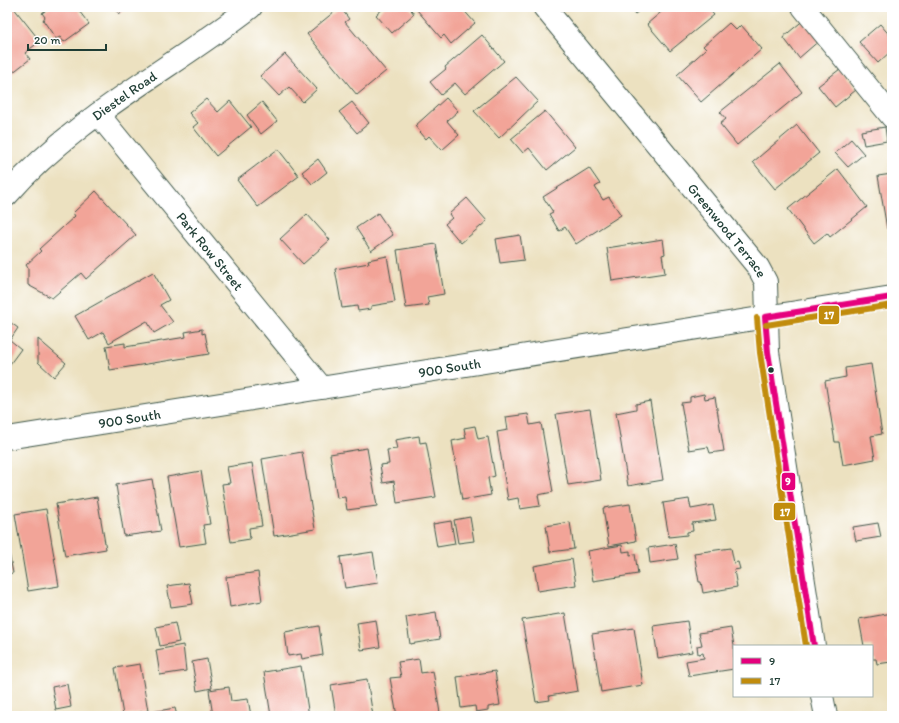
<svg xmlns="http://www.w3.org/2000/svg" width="899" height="723" font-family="Itim,sans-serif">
<rect width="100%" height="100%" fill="#fff"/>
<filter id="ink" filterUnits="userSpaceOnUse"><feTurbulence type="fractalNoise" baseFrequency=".025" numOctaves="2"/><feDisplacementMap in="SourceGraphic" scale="8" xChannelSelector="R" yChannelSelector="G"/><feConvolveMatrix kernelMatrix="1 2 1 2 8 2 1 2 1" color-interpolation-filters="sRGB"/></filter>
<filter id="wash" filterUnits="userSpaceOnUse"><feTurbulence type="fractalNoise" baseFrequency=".012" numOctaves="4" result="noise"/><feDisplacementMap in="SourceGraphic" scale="16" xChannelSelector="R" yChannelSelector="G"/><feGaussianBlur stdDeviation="0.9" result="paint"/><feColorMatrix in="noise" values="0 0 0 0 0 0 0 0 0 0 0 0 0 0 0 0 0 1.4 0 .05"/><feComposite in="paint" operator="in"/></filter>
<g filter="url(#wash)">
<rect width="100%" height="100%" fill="#ece1c0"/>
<g id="blocks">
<path fill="#f2a498" d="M7,7H13L40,41L25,53L30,59L7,77Z
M51,7H76L89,24L64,42L60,37L56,39L43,20L45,17L42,13Z
M114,7H128L119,14Z
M340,7L349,19L345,22L386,71L357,95L307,34Z
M385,7H409L414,14L392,33L376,15Z
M420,7H461L475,23L451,44L444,35L441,38L417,10Z
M629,7H644L635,14Z
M667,7H707L714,15L670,51L647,24Z
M805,19L821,39L799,58L783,37Z
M729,23L736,30L741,25L762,49L701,102L677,75L706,49L703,46Z
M880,24L892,38V50L878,63L859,42Z
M482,35L504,61L465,94L455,83L441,95L430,82L446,69L445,67Z
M285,54L317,89L303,102L289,87L279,96L260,76Z
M780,64L802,92L737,145L720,124L726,119L720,112Z
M840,69L856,90L835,107L818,86Z
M516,77L538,101L499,138L474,111Z
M446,98L458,111L447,121L459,135L442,150L429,136L426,139L415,126Z
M206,99L218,112L230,101L251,127L216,156L193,127L198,123L189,113Z
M262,102L277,121L261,134L247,115Z
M352,102L369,123L357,133L339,112Z
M545,111L575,147L547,170L529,148L523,153L511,139Z
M797,125L819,153L775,189L753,162Z
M885,127L887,141L864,145L861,131Z
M851,139L864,154L848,167L835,153Z
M278,149L299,176L258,207L237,180Z
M318,159L327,172L312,184L302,172Z
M589,168L600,184L595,187L603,200L609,197L621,215L576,244L565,227L559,231L549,214L553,212L543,197Z
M838,169L867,207L830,237L827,233L814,243L788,209Z
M892,174V229H887L878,176Z
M96,191L136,235L86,279L81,273L52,298L28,285V268L26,265L41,251L39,249L75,216L73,213Z
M467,198L487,221L461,243L445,224L452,218L449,214Z
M378,213L393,235L371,251L356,228Z
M307,214L330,240L303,264L280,239Z
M520,235L524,260L500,263L496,239Z
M663,239L665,254L662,255L665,273L612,281L607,248Z
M436,244L444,294L427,297L429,305L406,308L397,250Z
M387,256L395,302L371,306V309L358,311L357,306L342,308L335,269L369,263L368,260Z
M153,272L169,300L160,305L173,322L154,333L147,321L109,343L103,332L89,340L75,316Z
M7,320L18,328L10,340L21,349L7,368Z
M202,329V334L205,333L209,354L110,370L106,346L125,343V347L186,337L185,332Z
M38,339L66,363L54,377L38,362Z
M871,364L882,434L871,436L875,459L843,465L839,442H835L825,381L846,377L845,368Z
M704,394L705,399L715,397L724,451L710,453L708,447L689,450L681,403L690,402V397Z
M650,401L663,480L628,486L616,413L636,409V404Z
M590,409L601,480L568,485L556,414Z
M528,414L530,425L541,423L553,492L538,495L540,506L520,509L518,498L508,500L497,432L508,430L506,417Z
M475,426L478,439L488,437L495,476L488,478L491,495L462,500L452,441L466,438L464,428Z
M419,436L420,443L426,442L436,497L397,503L394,481L383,483L380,465L389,464L387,450L397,449L395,440Z
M367,448L377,506L347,510L345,497L337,498L330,454Z
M302,452L315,529L274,536L262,459Z
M252,463L262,526L249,528L250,539L231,542L222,484L230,483L227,467Z
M201,471L210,524L203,525L206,543L179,547L167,477Z
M152,479L161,531L124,536L116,485Z
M97,497L106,549L65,556L56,504Z
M689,499L691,509L713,505L716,520L692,523L693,531L687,532V535L669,537L663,503Z
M630,504L636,541L609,546L603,508Z
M46,509L59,586L28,591L15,514Z
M470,517L474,541L458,543L454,520Z
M451,521L455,544L437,547L433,524Z
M570,522L574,549L550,552L546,526Z
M878,523L881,537L856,541L853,527Z
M7,542L13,573L7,574Z
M675,544L678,559L650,563L648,548Z
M622,545L623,552L630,551V555L635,554L638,574L593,581L588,551Z
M731,548L734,563L738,562L740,569L734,570L737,587L703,593L701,582H699L694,553Z
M373,552L378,583L345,588L340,557Z
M572,559L576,585L538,591L534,566Z
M258,572L262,601L230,607L226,577Z
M189,583L193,604L171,607L167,586Z
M436,612L440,639L410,644L406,617Z
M565,613L578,691L549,696L550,700L536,702L522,620Z
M892,613L891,662L877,664L876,659H872V646H864L859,619Z
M376,620L380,647L361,650L357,623Z
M687,621L692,652L658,658L653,626Z
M175,623L179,642L160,646L156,627Z
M319,626L323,655L302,659L301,654L288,656L285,632Z
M634,628L643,685L601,692L592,634Z
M731,628L734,646V669L689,676L686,661L704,658L703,653L698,654L697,646L702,645L699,633Z
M183,645L186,671L160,675L156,650Z
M207,659L212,688L197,691L192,662Z
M419,659L421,673L433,671L440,713L423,716H397L390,678L401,677L398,662Z
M140,664L148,711L123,715L115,668Z
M301,666L309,716H271L264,672Z
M495,671L500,705L488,707V710L476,712L475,706L461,708L457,677Z
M367,679L373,716H336L331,685Z
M67,684L71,707L56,710L52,687Z
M229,687L231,701L248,699L251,716H213L209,690Z
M175,708L177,716H134V715Z"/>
</g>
</g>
<g filter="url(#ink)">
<use href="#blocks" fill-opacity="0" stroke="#3e5649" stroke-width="1"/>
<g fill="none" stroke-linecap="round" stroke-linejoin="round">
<defs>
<g id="minor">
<path id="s1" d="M544,7L758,267L766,282L768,352L814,646"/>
<path d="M803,7L892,117"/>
<path id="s2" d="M98,114L322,388"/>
<path id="s3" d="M7,195C75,117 170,70 251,7"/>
<path id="s4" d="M7,438L892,297"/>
<path d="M822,696L826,716"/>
</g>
</defs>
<use href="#minor" stroke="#3e5649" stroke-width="24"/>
<use href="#minor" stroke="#fff" stroke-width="22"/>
<defs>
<path id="bus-1" d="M765,317L768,352L814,646
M765,317L892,297"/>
<path id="bus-2" d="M757,318L760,353L806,646
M766,325L892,305"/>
</defs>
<use href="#bus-1" stroke="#fff" stroke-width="9"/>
<use href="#bus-2" stroke="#fff" stroke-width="9"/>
<use href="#bus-1" stroke="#e5007d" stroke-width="6"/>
<use href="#bus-2" stroke="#c18c0d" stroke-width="6"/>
</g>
</g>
<circle fill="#1f3d34" stroke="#fff" stroke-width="1.5" cx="771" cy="370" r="3.5"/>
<g text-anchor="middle" stroke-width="3.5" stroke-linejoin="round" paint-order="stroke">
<g font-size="14" fill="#1f3d34" stroke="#fff">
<text dy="5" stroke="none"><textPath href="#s3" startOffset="154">Diestel Road</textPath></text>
<text dy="5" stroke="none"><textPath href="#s1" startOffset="289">Greenwood Terrace</textPath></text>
<text dy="5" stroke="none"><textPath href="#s2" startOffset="177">Park Row Street</textPath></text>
<text dy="5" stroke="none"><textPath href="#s4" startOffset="448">900 South</textPath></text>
<text dy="5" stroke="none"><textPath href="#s4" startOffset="124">900 South</textPath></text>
</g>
</g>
<g stroke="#fff" stroke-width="1.5">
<rect x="818" y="305" width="22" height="20" rx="4" fill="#c18c0d"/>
<rect x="781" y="472" width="15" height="19" rx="4" fill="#e5007d"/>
<rect x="773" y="502" width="23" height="19" rx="4" fill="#c18c0d"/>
</g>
<g font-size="11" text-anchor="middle" font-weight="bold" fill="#fff">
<text x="829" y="319">17</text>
<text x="788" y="485">9</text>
<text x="785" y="516">17</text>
</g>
<rect width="899" height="723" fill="none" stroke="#fff" stroke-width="24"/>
<rect x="733" y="645" width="140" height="52" fill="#ffffff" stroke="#a5b1ae"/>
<rect x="741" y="658" width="20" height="6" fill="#e5007d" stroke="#a5b1ae"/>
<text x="769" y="665" font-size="12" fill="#1f3d34">9</text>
<rect x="741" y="678" width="20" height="6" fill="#c18c0d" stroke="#a5b1ae"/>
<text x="769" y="685" font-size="12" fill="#1f3d34">17</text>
<path d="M28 44v6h78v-6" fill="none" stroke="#1f3d34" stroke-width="2"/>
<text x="34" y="44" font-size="12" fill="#1f3d34" stroke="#ffffff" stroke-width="3" paint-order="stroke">20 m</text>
</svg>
